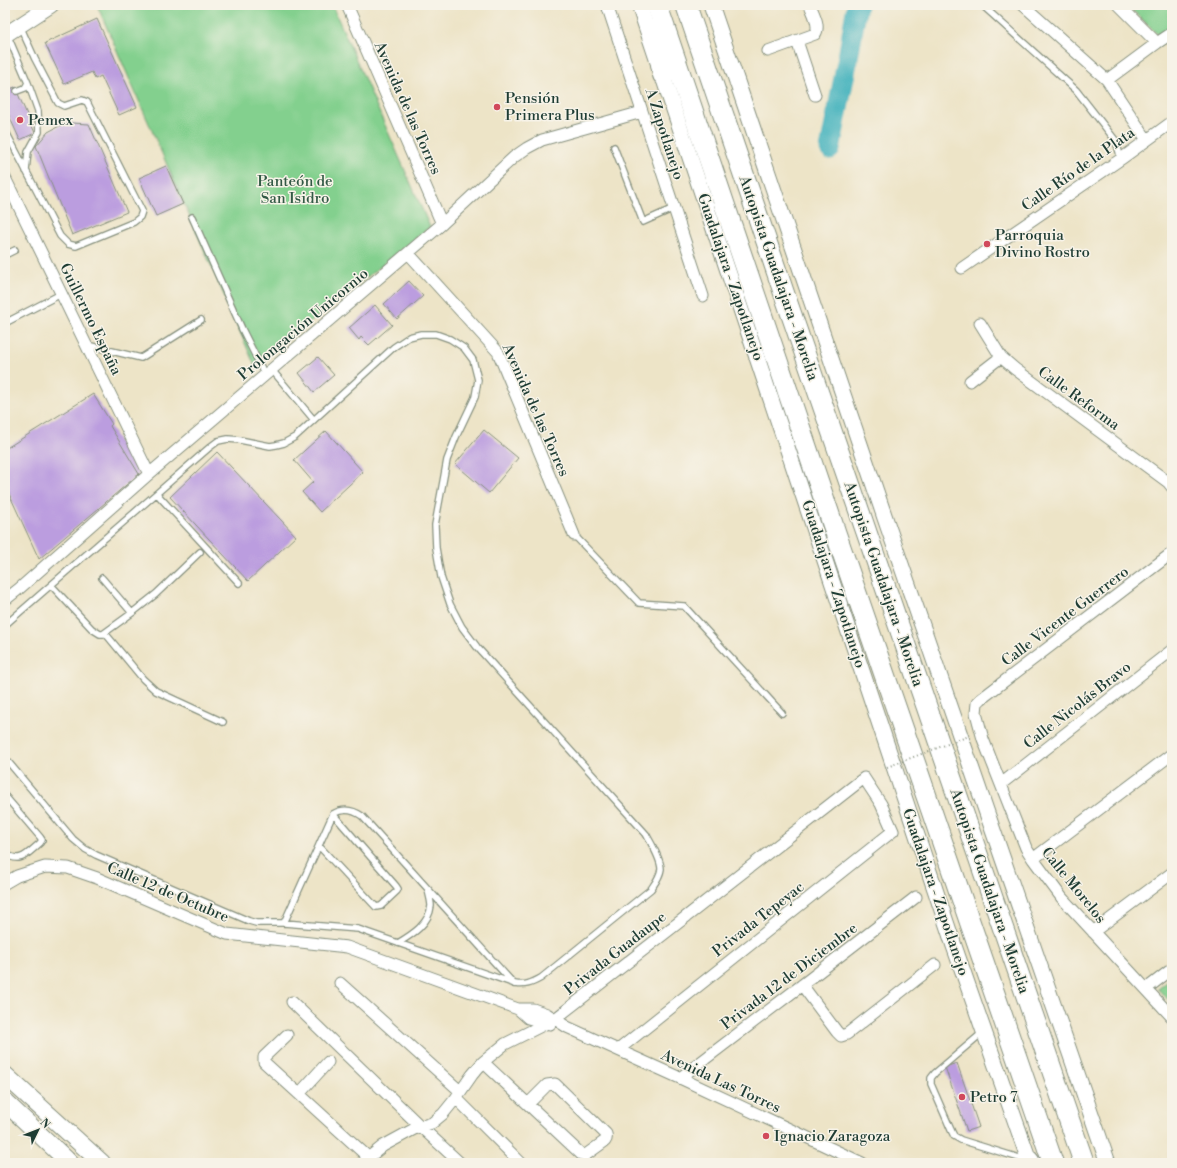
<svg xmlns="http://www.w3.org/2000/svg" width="1177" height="1168" font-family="'Libre Bodoni',serif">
<rect width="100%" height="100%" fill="#f7f3e8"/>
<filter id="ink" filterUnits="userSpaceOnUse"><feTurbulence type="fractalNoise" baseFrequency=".025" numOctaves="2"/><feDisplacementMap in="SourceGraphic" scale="8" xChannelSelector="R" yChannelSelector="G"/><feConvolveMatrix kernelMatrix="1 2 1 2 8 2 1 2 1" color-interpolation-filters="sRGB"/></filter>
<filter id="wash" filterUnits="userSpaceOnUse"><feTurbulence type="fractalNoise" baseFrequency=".012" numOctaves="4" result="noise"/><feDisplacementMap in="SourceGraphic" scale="16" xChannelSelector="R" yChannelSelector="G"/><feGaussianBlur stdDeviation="0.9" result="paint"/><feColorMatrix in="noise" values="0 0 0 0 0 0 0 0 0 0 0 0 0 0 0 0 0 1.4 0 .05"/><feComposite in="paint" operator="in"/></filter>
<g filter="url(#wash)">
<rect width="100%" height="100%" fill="#ede4c7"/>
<path fill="#83d08e" stroke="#518661" d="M97,5H332L430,227L255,366Z
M1127,5H1172V25L1159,36Z
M1172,978V1004L1158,989Z"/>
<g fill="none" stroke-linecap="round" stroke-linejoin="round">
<path stroke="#41b1bc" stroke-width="21" d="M830,149L849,52L857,5"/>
</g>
<g id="blocks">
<path fill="#bb9ddf" d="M97,19L137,107L119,115L101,76L95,79L92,72L64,84L45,43Z
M15,87L35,133L20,140L5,107V91Z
M71,123L89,124L127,212L72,235L36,146L48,132L63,124Z
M166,166L183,204L156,216L139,178Z
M409,281L423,296L397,319L384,304Z
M375,305L392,325L369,345L361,337L359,340L349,328Z
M318,357L334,375L314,392L299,373Z
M93,394L112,424L110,426L139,474L39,559L5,485V449Z
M484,430L518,458L489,493L455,464Z
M326,431L363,472L320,512L302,492L313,482L294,460Z
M217,452L296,536L248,581L170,497Z
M957,1063L979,1127L967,1131L945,1067Z"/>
</g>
</g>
<g filter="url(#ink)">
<use href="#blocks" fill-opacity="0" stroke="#86907e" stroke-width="1"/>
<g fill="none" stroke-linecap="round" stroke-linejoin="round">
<defs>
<path id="lane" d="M982,5L1076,90L1116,141L1121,159
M7,34L28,83L25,88L17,91
M5,130L60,236L68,244L76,246L134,222L140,217L142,211L87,102L82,100L64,106L58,103L35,59L20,26
M614,147L643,222L674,208
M26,171L28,152L39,132L38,111L28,83
M192,217L242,329L265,375
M5,255L15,250
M5,323L61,294
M87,345L141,358L201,320
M272,370L314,420
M157,494L239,583
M574,535L639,603L684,606L782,713
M102,578L132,613
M51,585L92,629L100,634H103L132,613L156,594L200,552
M5,625L210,447L218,441L228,439L240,440L270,446L276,445L284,443L295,437L394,347L409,337L421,334H436L450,339L464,348L473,360L478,380L475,397L456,437L447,460L435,525L436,548L441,577L450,604L462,627L477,647L646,834C651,843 661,859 661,869C660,877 655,883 651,889L541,978C532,983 525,986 515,984L358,929L284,923H256L249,921L96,855L85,849L73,839L5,758
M105,633L143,679L156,691L223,722
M5,796L40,837L42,840L40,843C28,853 20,865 5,853
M319,846L376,907L381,906L397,891L398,889L396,886L333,814
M284,923L333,814C343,808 352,809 362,816L514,984
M398,943C413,934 429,924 431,906C431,901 429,895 428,890
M982,1033L935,1073L931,1078V1084L951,1130L954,1136L961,1140L1026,1160"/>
<path id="street" d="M347,5L442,224
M607,5L703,296
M1023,5L1107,80L1147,140
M1119,5L1157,43
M797,41L815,95
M768,51L815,34C821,26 813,13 810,5
M1107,80L1157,43L1172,33
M5,178L149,474
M408,253L498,352L574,535
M962,268L1121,159L1172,122
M980,323L1001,357L1015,369L1168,482L1172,487
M970,381L1001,357
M1172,553L981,699L977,703L976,713L983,739L1026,848L1033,859L1062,898L1172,1017
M5,600L20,588L149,474L442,224L514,157L527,148L542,140L642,112
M1001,784L1172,650
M1033,859L1172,754
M5,883L17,876L45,867L68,868L97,878L227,934L347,947L518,1009H533L547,1014L567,1027L680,1078L862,1163
M1093,932L1172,873
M340,983L460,1091
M802,985L837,1032L841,1036L847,1034L935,965
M1146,989L1172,969
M292,1002L421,1127L460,1163
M518,1009L528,1018L550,1024
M287,1035L264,1057V1062L368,1157
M483,1062L581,1154L585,1155L587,1154L605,1141C607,1138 607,1137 606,1134L555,1084L547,1085L528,1104
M680,1078L802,985L916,897
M299,1094L328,1062
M456,1098L521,1163
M362,1163L383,1146L416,1128L432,1123L443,1114L456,1098L472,1075L483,1062L505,1044L555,1019L864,778L881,804L893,831L618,1050"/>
<path id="secondary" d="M639,5L954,946L1030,1163
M711,5L885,518L1108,1163
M5,35L51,5"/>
<path id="primary" d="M5,1075L102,1163
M5,1102L70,1163"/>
<path id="highway" d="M657,5L836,534L1053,1163
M686,5L785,296L1084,1163
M655,31L663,75
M1029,1161L1030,1163"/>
</defs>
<use href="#lane" stroke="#86907e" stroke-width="8"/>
<use href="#street" stroke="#86907e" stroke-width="13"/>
<use href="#secondary" stroke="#86907e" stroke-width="17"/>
<use href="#primary" stroke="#86907e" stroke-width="19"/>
<use href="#highway" stroke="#86907e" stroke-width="22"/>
<use href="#lane" stroke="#fff" stroke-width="5.5"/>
<use href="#street" stroke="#fff" stroke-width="11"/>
<use href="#secondary" stroke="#fff" stroke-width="15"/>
<use href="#primary" stroke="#fff" stroke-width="17"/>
<use href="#highway" stroke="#fff" stroke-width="20"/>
<path stroke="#86907e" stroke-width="2" stroke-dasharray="1 3" stroke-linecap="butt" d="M887,767L969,736"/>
</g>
</g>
<g fill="#d1495b" stroke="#f7f3e8" stroke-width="1.5">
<circle cx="497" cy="107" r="4"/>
<circle cx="20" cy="120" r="4"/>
<circle cx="987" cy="244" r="4"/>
<circle cx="962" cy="1097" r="4"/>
<circle cx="766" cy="1136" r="4"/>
</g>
<g text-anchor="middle" stroke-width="3" stroke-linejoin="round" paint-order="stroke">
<g font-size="15" fill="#1f3d34" stroke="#f7f3e8" text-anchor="start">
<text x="505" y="103">Pensión<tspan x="505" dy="17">Primera Plus</tspan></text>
<text x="28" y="125">Pemex</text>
<text x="995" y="240">Parroquia<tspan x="995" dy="17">Divino Rostro</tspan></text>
<text x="970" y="1102">Petro 7</text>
<text x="774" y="1141">Ignacio Zaragoza</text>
</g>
<g font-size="15" fill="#1f3d34" stroke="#f7f3e8">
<text transform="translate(408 108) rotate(66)" y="5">Avenida de las Torres</text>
<text transform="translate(665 134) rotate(72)" y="5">A Zapotlanejo</text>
<text transform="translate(1078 169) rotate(-35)" y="5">Calle Río de la Plata</text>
<text transform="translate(731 277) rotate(71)" y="5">Guadalajara - Zapotlanejo</text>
<text transform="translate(779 278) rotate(71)" y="5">Autopista Guadalajara - Morelia</text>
<text transform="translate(91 319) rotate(64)" y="5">Guillermo España</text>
<text transform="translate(303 324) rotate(-40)" y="5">Prolongación Unicornio</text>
<text transform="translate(1079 398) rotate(36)" y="5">Calle Reforma</text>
<text transform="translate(536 410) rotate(66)" y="5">Avenida de las Torres</text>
<text transform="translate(834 584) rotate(72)" y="5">Guadalajara - Zapotlanejo</text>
<text transform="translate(884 584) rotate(71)" y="5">Autopista Guadalajara - Morelia</text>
<text transform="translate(1065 616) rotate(-37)" y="5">Calle Vicente Guerrero</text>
<text transform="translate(1077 705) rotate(-38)" y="5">Calle Nicolás Bravo</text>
<text transform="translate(1074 885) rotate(51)" y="5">Calle Morelos</text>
<text transform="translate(990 891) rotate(71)" y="5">Autopista Guadalajara - Morelia</text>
<text transform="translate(168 892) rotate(23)" y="5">Calle 12 de Octubre</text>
<text transform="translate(936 892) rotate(71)" y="5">Guadalajara - Zapotlanejo</text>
<text transform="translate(758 919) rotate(-38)" y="5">Privada Tepeyac</text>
<text transform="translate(615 953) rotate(-38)" y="5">Privada Guadaupe</text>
<text transform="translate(789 976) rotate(-37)" y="5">Privada 12 de Diciembre</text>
<text transform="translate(721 1081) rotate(25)" y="5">Avenida Las Torres</text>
</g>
<g font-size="15" fill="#335a46" stroke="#f7f3e8">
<text x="295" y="186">Panteón de<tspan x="295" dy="17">San Isidro</tspan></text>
</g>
</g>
<rect width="1177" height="1168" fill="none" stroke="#f7f3e8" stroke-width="20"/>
<g transform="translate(38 1130) rotate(47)" stroke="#f7f3e8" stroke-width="3" paint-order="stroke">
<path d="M0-3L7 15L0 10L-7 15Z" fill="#1f3d34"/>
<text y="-6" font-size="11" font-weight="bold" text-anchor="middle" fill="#1f3d34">N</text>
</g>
</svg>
